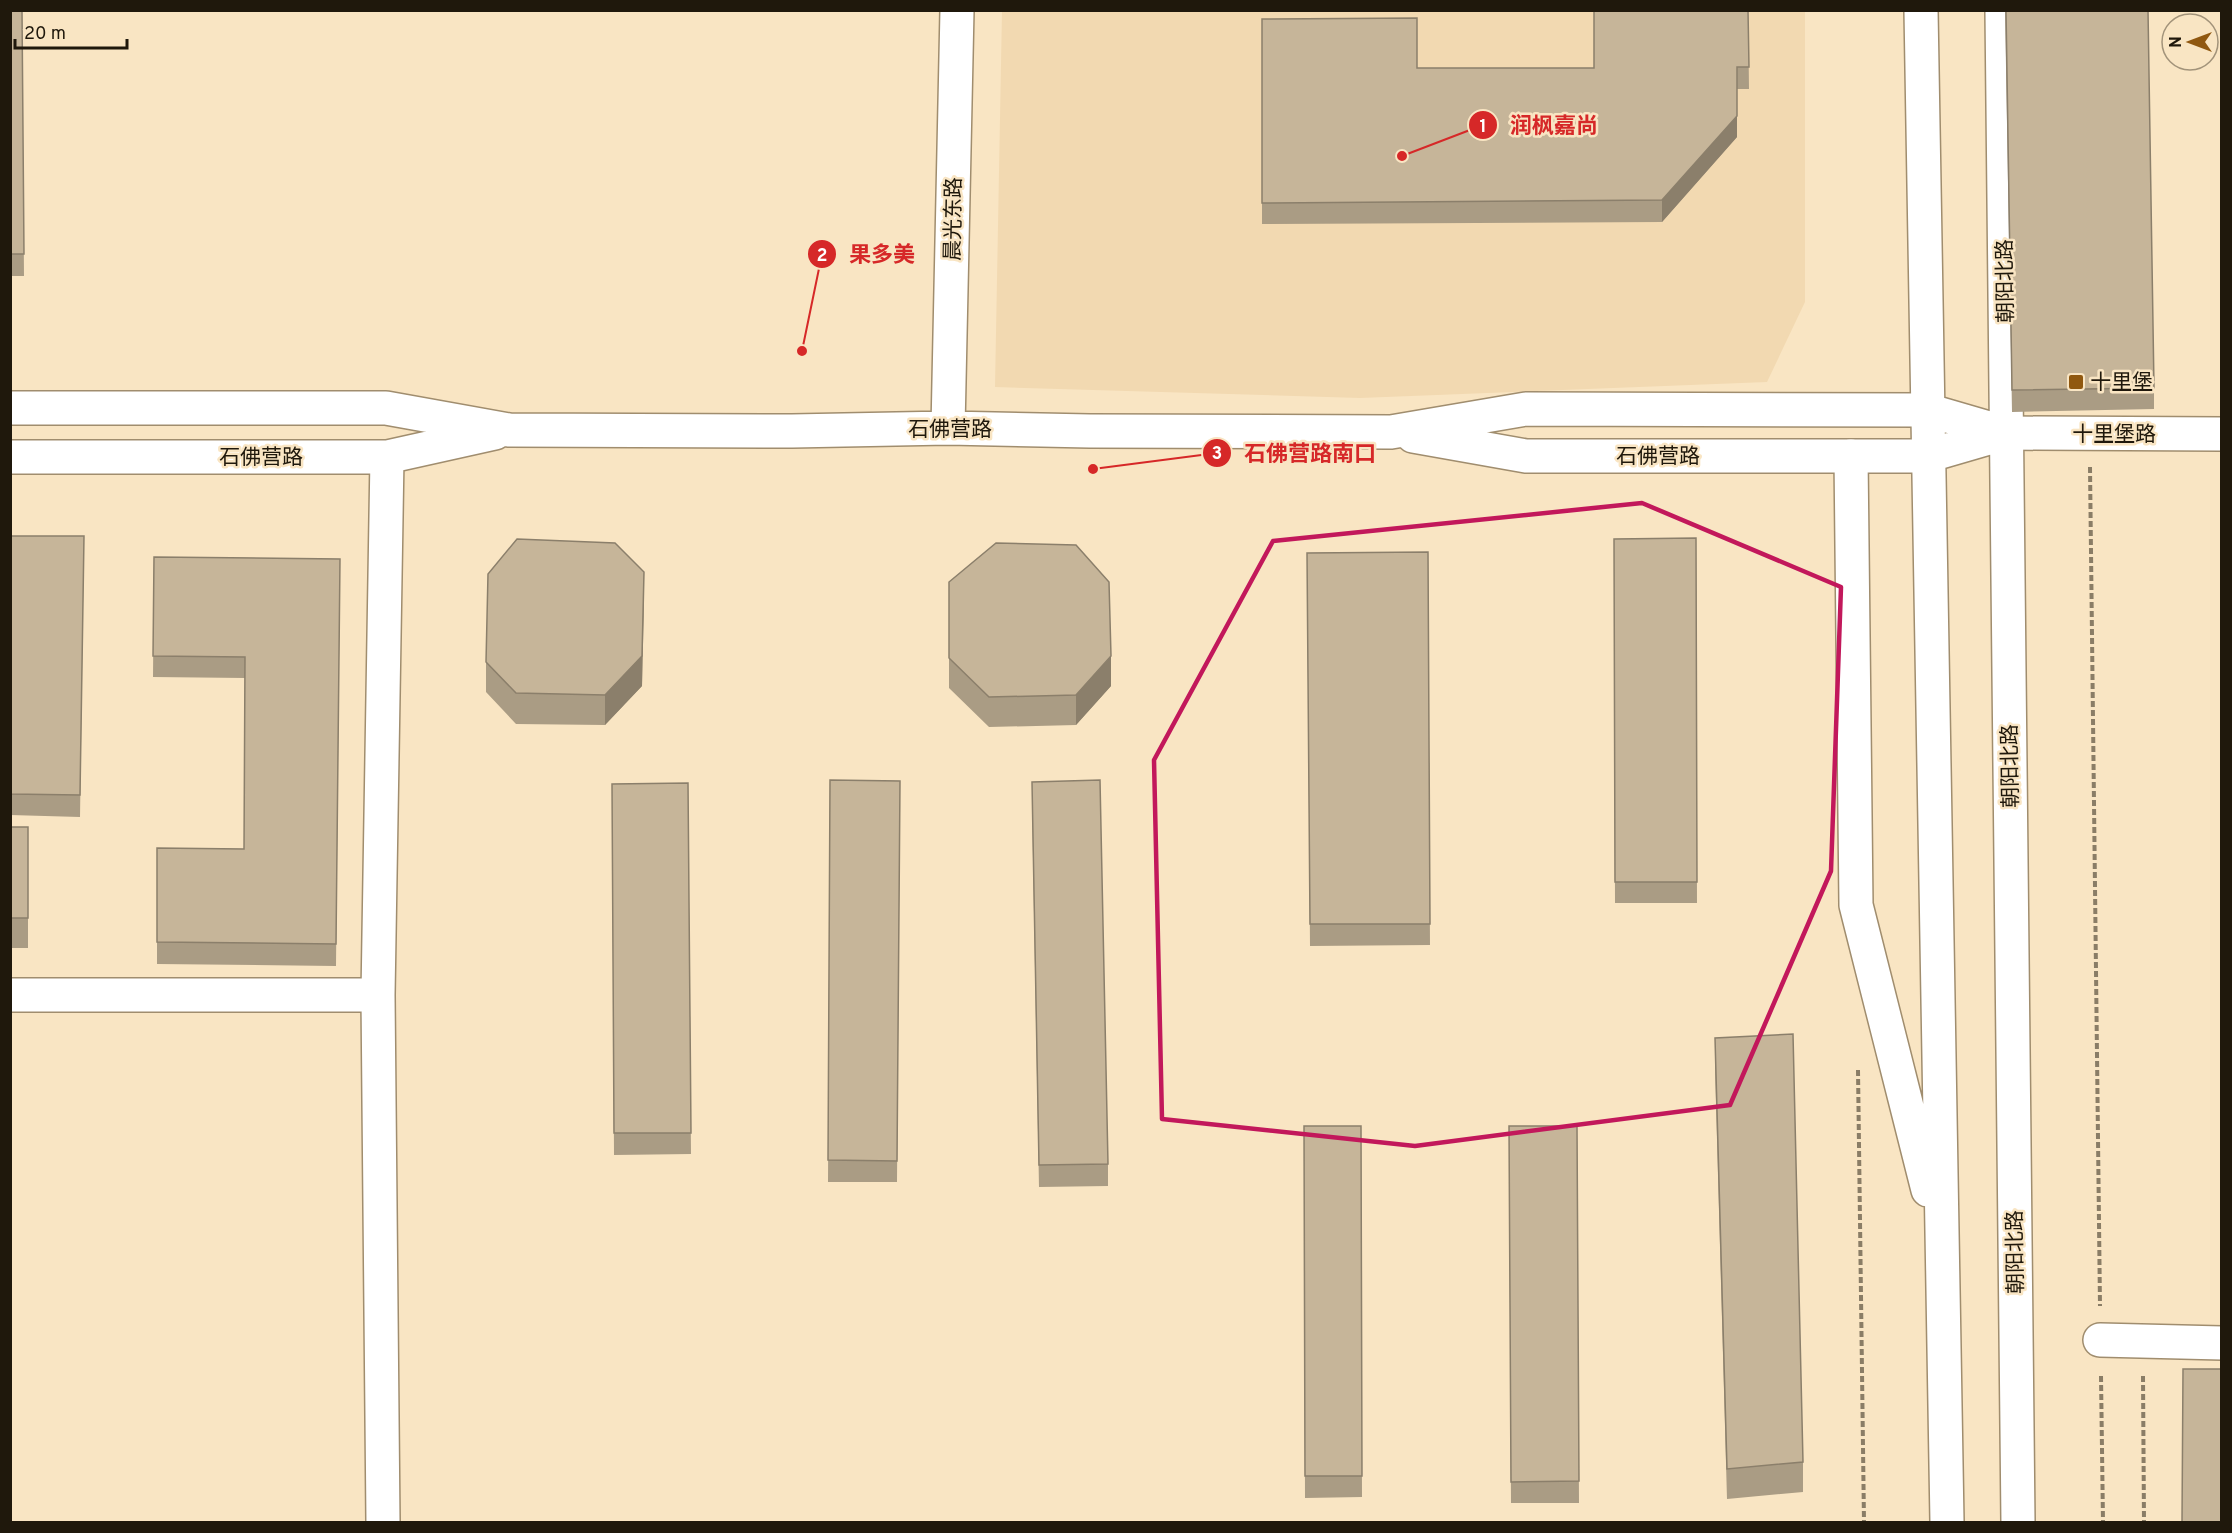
<svg xmlns="http://www.w3.org/2000/svg" width="2232" height="1533" font-family="Overpass,'Noto Sans SC',sans-serif">
<rect width="100%" height="100%" fill="#f9e5c3"/>
<path fill="#f2d9b1" d="M1002,11H1805V302L1767,382L1360,398L995,387Z"/>
<g fill="none" stroke-linecap="round" stroke-linejoin="round">
<defs>
<path id="minor" d="M10,408H386L509,430L792,431L948,428L1090,431L1391,432L1526,409L1927,410
M948,428L957,10
M2006,433L2222,434
M1413,436L1526,456H1927
M10,457H387L495,433
M10,995H378
M2100,1340L2222,1343
M383,1522L378,995L387,457"/>
<path id="major" d="M1921,10L1947,1522
M2002,10L2018,1522
M1927,410L2006,433
M1851,456L1856,905L1928,1190
M1927,456L2006,433"/>
</defs>
<use href="#minor" stroke="#a08d6e" stroke-width="36"/>
<use href="#major" stroke="#a08d6e" stroke-width="36"/>
<path stroke="#8a7d66" stroke-width="4" stroke-dasharray="6 3" stroke-linecap="butt" d="M2090,467L2100,1306
M1858,1070L1864,1522
M2101,1376L2103,1522
M2143,1376L2144,1522"/>
<use href="#minor" stroke="#fff" stroke-width="33"/>
<use href="#major" stroke="#fff" stroke-width="33"/>
</g>
<path fill="#aa9c84" d="M10,10H22L24,276H10Z
M1748,10L1749,89H1737V137L1662,222L1262,224V19L1417,68H1594Z
M2005,10L2154,388V409L2012,412Z
M10,536H84L80,817L10,815Z
M1696,538L1697,903H1615L1614,539Z
M1428,552L1430,945L1310,946L1307,553Z
M154,557L340,559L336,966L157,964V848L244,849L245,678L153,677Z
M949,582L1111,686L1076,725L989,727L949,688Z
M644,602L642,686L605,725L516,724L486,692V662Z
M830,780L900,781L897,1182H828Z
M688,783L691,1154L614,1155L612,784Z
M1032,803L1108,1164V1186L1039,1187Z
M10,827H28V948H10Z
M1715,1038L1803,1462V1492L1727,1499L1715,1068Z
M1304,1126H1361L1362,1497L1305,1498Z
M1509,1126H1577L1579,1503H1511Z"/>
<path fill="#8b7f6b" d="M1737,116V137L1662,222V200Z
M644,572L642,686L605,725V695Z
M1111,656V686L1076,725V695Z"/>
<path fill="#c6b599" stroke="#8b7f6b" stroke-width="1.5" d="M10,10H22L24,254H10Z
M1594,10H1748L1749,67H1737V116L1662,200L1262,203V19L1417,18V68H1594Z
M2006,10H2148L2154,388L2012,390Z
M10,536H84L80,795L10,794Z
M1696,538L1697,882H1615L1614,539Z
M517,539L615,543L644,572L642,656L605,695L516,693L486,662L488,574Z
M996,543L1076,545L1109,582L1111,656L1076,695L989,697L949,658V582Z
M1428,552L1430,924H1310L1307,553Z
M154,557L340,559L336,944L157,942V848L244,849L245,657L153,656Z
M830,780L900,781L897,1161L828,1160Z
M1100,780L1108,1164L1039,1165L1032,782Z
M688,783L691,1133H614L612,784Z
M10,827H28V918H10Z
M1793,1034L1803,1462L1727,1469L1715,1038Z
M1304,1126H1361L1362,1476H1305Z
M1509,1126H1577L1579,1481L1511,1482Z
M2183,1369H2221V1522H2182Z"/>
<path fill="none" stroke="#c2185b" stroke-width="4.5" stroke-linejoin="round" d="M1642,503L1841,587L1831,871L1730,1105L1415,1146L1162,1119L1154,760L1273,541Z"/>
<rect fill="#905810" stroke="#f9e5c3" stroke-width="2" x="2068" y="374" width="16" height="16" rx="3"/>
<g text-anchor="middle" stroke-width="5" stroke-linejoin="round" paint-order="stroke">
<g font-size="21" fill="#1f180c" stroke="#f9e5c3">
<text transform="translate(953 219) rotate(-89)" y="7">晨光东路</text>
<text transform="translate(2005 281) rotate(-91)" y="7">朝阳北路</text>
<text x="950" y="436">石佛营路</text>
<text x="2114" y="441">十里堡路</text>
<text x="1658" y="463">石佛营路</text>
<text x="261" y="464">石佛营路</text>
<text transform="translate(2010 766) rotate(-91)" y="7">朝阳北路</text>
<text transform="translate(2015 1252) rotate(-91)" y="7">朝阳北路</text>
</g>
<g font-size="21" fill="#1f180c" stroke="#f9e5c3" text-anchor="start">
<text x="2090" y="389">十里堡</text>
</g>
</g>
<path fill="none" stroke="#d62828" stroke-width="2" d="M1402 156L1483 125M802 351L822 254M1093 469L1217 453"/>
<g fill="#d62828" stroke="#f9e5c3" stroke-width="2">
<circle cx="1402" cy="156" r="6"/>
<circle cx="802" cy="351" r="6"/>
<circle cx="1093" cy="469" r="6"/>
<circle cx="1483" cy="125" r="15"/>
<circle cx="822" cy="254" r="15"/>
<circle cx="1217" cy="453" r="15"/>
</g>
<g font-size="18" text-anchor="middle" font-weight="bold" fill="#fff">
<text x="1483" y="132">1</text>
<text x="822" y="261">2</text>
<text x="1217" y="459">3</text>
</g>
<g font-size="22" text-anchor="middle" font-weight="bold" fill="#d62828" stroke="#f9e5c3" stroke-width="5" stroke-linejoin="round" paint-order="stroke">
<text x="1554" y="133">润枫·嘉尚</text>
<text x="882" y="262">果多美</text>
<text x="1310" y="461">石佛营路南口</text>
</g>
<rect width="2232" height="1533" fill="none" stroke="#1f180c" stroke-width="24"/>
<g transform="translate(2190 42) rotate(270)"><circle r="28" fill="#f9e5c3" stroke="#a2937a" stroke-width="1.5"/>
<path d="M0-4.5L10 22L0 15L-10 22Z" fill="#905810"/>
<text y="-9" font-size="16" font-weight="bold" text-anchor="middle" fill="#1f180c">N</text>
</g>
<path d="M15 39v9h112v-9" fill="none" stroke="#1f180c" stroke-width="3"/>
<text x="24" y="39" font-size="18" fill="#1f180c" stroke="#f9e5c3" stroke-width="4.5" paint-order="stroke">20 m</text>
</svg>
